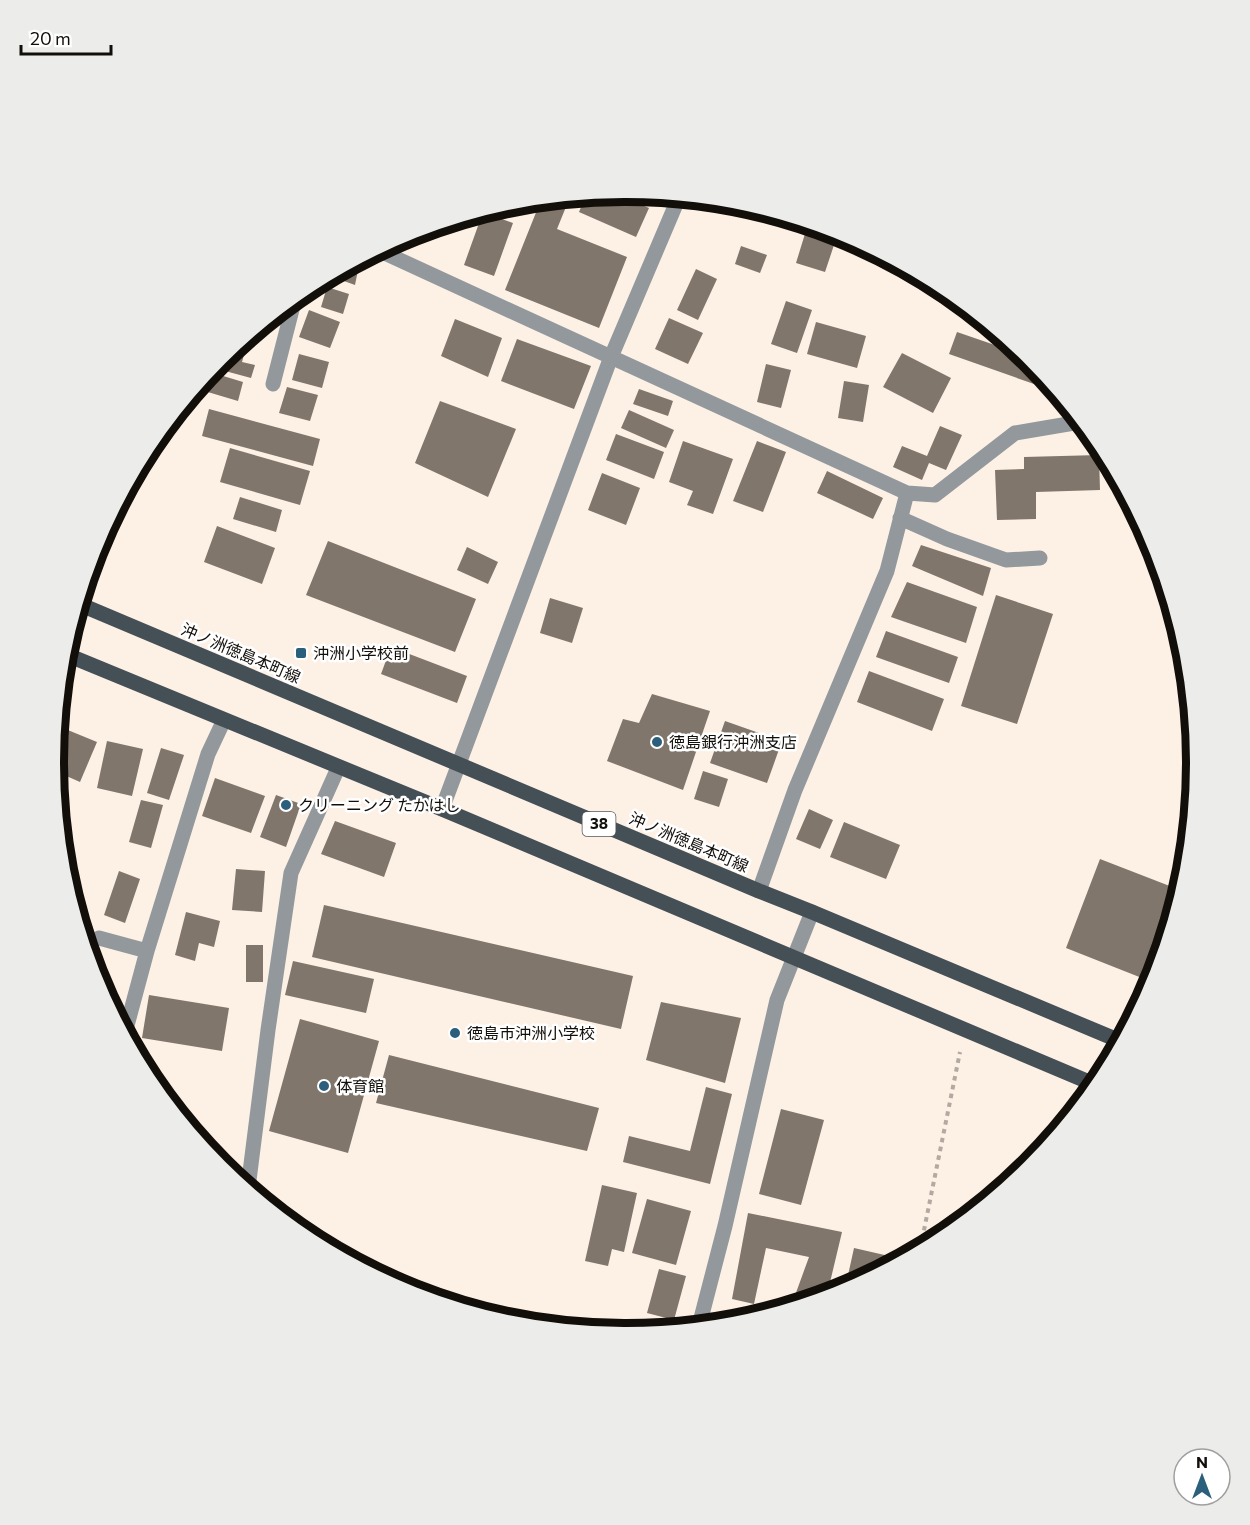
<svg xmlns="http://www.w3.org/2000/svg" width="1250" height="1525" font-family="Commissioner,'Noto Sans JP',sans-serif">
<rect width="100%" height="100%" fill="#fdf0e5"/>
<path fill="#81766c" d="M613,193L649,208L636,237L579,212L586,195Z
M570,197L557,229L627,257L599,328L505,290L541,200Z
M483,212L513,223L494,276L464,265Z
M808,224L838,233L825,272L796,263Z
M741,246L767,255L760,273L735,264Z
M360,260L355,285L330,276L352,264Z
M696,269L717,279L698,320L677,310Z
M327,287L349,294L343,314L321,307Z
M786,301L812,310L797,353L771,344Z
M309,310L340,322L330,348L299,337Z
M669,318L703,333L688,364L655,349Z
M455,319L502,338L488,377L441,356Z
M816,322L866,336L857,368L807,354Z
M257,329L253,343L244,340Z
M957,332L1024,355L1039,371L1034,384L949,354Z
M517,339L591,366L574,409L501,381Z
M237,346L246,348L242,362L255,365L251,378L214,368Z
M902,353L951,378L933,413L883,387Z
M299,354L329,362L322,388L292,380Z
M766,364L791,370L781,408L757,402Z
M210,372L243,382L238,401L201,390L204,379Z
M844,381L869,385L863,422L838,418Z
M287,387L318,395L310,421L279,413Z
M639,389L673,401L668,416L633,404Z
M440,401L516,429L488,497L415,463Z
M209,409L320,439L313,466L202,436Z
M629,410L674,430L666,448L621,428Z
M940,426L962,435L946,470L929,463L922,480L893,467L902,446L927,456Z
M616,434L664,452L654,479L606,460Z
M683,441L733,459L713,514L687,505L693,491L669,482Z
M757,441L786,452L763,512L733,501Z
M230,448L310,471L300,505L220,482Z
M1099,455L1100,490L1036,492V519L997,520L995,470L1024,469V457Z
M827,471L883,498L873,519L817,493Z
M602,473L640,488L626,525L588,510Z
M240,497L282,510L276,532L233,519Z
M217,526L275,548L262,584L204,562Z
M328,541L476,599L455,652L306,595Z
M921,545L991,568L983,596L912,566Z
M467,547L498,562L488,584L457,570Z
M907,582L977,607L966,643L891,617Z
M996,595L1053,614L1017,724L961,706Z
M550,598L583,608L572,643L540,633Z
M886,631L958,657L949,683L876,657Z
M391,647L467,676L457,703L381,674Z
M869,671L944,699L932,731L857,702Z
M652,694L710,711L683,790L607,761L623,719L639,723Z
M725,721L782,741L767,783L710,763Z
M58,726L97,742L80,782L55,771Z
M107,741L143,749L132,796L97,788Z
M161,748L184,755L169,800L147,793Z
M703,771L728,779L719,807L694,799Z
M215,778L265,796L251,833L202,816Z
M276,795L301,804L286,847L260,837Z
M141,800L163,805L151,848L129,842Z
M809,809L833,820L820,849L796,839Z
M335,821L396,843L384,877L321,854Z
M844,822L900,845L886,879L830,857Z
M1100,859L1180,890L1152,982L1066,948Z
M236,869L265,871L262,912L232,910Z
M119,871L140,879L125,923L104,915Z
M324,905L633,976L621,1029L312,957Z
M186,912L220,921L214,947L199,943L195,961L175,955Z
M246,945H263V982H246Z
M293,961L374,979L366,1013L285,995Z
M105,995L115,997L112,1009L108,1000Z
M149,995L229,1008L222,1051L142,1038Z
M661,1002L741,1018L725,1083L646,1060Z
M300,1019L379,1041L348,1153L269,1131Z
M389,1055L599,1108L587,1151L376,1103Z
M706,1087L732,1094L710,1184L623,1162L629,1136L690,1151Z
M781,1109L824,1120L801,1205L759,1194Z
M602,1185L637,1193L624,1252L612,1249L608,1266L585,1261Z
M647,1199L691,1211L676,1265L632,1253Z
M748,1213L842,1232L827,1295L801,1303L793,1301L809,1257L766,1248L754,1304L732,1299Z
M854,1248L902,1259L845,1289Z
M659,1269L686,1276L674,1320L647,1313Z
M610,1320L656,1330L625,1333L608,1332Z
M554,1321L594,1328V1330L554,1326Z"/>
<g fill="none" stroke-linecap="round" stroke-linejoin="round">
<path stroke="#b3a9a0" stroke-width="4" stroke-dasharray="4.5 4.5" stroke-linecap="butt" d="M922,1248L921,1245L960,1052"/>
<path stroke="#92989c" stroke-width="15" d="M378,250L907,493L887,571L795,790L759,891
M273,384L295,298
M907,493L935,495L1015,433L1080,422
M900,518L947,539L1006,560L1040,558
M442,809L611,357L679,197
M99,938L147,951
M125,1033L147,951L208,754L224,720
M248,1188L268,1030L291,873L338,768
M699,1326L725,1226L777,1000L812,912"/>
<path stroke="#444f56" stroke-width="15" d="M79,604L759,891L812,912L1120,1041
M65,654L442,809L1096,1085"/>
</g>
<g fill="#2b5f7c" stroke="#fff" stroke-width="2">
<rect x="295" y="647" width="12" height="12" rx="3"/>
<circle cx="657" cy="742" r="6"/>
<circle cx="286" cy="805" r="6"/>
<circle cx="455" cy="1033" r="6"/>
<circle cx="324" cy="1086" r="6"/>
</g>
<g text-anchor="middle" stroke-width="5" stroke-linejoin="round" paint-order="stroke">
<rect fill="#fff" stroke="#595654" stroke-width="1.5" x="582.5" y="812" width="33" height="24" rx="4.5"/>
<g font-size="15" font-weight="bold" fill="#120e0a">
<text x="599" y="829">38</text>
</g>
<g font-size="16" fill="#120e0a" stroke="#fff">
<text transform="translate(241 653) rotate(23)" y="6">沖ノ洲徳島本町線</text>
<text transform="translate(689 842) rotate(23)" y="6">沖ノ洲徳島本町線</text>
</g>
<g font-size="16" fill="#120e0a" stroke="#fff" text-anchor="start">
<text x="313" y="659">沖洲小学校前</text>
<text x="669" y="748">徳島銀行沖洲支店</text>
<text x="298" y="811">クリーニング たかはし</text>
<text x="467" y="1039">徳島市沖洲小学校</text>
<text x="336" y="1092">体育館</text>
</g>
</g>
<path d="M0 0H1250V1525H0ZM624 202H626A560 560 0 0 1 1186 762V763A560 560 0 0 1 626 1323H624A560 560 0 0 1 64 763V762A560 560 0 0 1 624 202Z" fill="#ececeb" fill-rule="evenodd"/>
<path fill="none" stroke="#120e0a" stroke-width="8" d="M624 202H626A560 560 0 0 1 1186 762V763A560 560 0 0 1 626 1323H624A560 560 0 0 1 64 763V762A560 560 0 0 1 624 202Z"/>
<g transform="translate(1202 1477)"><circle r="28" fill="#ffffff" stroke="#a09f9d" stroke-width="1.5"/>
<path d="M0-4.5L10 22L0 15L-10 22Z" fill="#2b5f7c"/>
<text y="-9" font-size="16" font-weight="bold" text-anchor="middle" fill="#120e0a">N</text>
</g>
<path d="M21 45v9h90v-9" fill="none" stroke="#120e0a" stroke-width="3"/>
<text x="30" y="45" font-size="18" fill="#120e0a" stroke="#ffffff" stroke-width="4.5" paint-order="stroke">20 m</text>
</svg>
